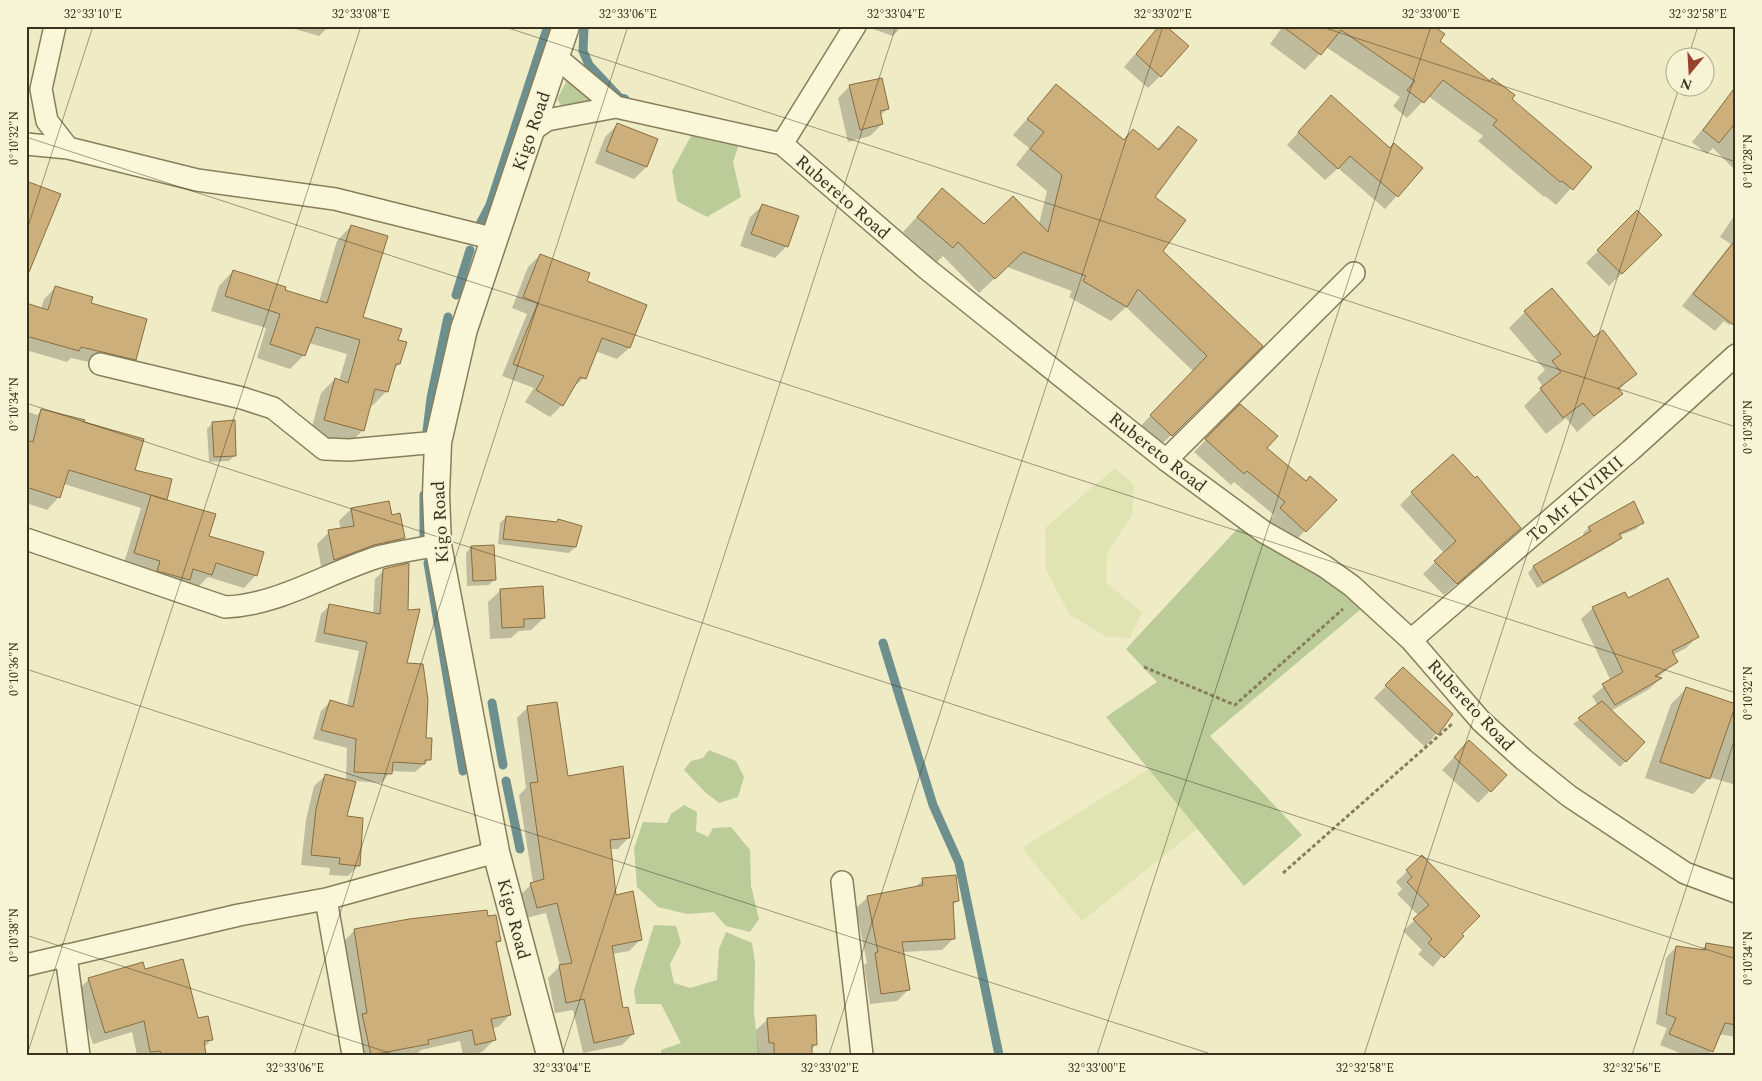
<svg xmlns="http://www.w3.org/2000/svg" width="1762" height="1081" font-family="Spectral,serif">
<rect width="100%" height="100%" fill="#eeebc5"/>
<path fill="#e0e4b2" d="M1115,468L1134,485L1132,515L1107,553L1106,583L1142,612L1130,638L1107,637L1070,615L1046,570L1045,528Z
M1149,769L1197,829L1082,921L1022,848Z"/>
<path fill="#bc9" d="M571,73L604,104L562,107L557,99Z
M692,134L739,144L733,162L741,197L707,217L677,201L672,171Z
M1240,526L1334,581L1361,609L1210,736L1302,835L1244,886L1106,717L1157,682L1126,649Z
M709,750L736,761L744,777L738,797L719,803L705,792L684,770L691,761L703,758Z
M684,805L697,812L696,831L708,837L713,828L731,827L750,850L751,886L759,919L750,932L726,926L714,912L687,914L658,907L637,887L634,848L643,822L667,823L671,814Z
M654,925L676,926L681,943L670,964L674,983L690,988L717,980L719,949L726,932L752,943L755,963L754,1013L759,1055H661V1050L681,1043L661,1004H636L634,990Z"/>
<path fill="#0003" d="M285,26H329L319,36Z
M874,26H902L893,36L873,29Z
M1283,26H1431L1438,41L1590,167L1556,205L1545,196L1544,197L1478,141L1483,136L1428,96L1407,118L1393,106L1400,97L1326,47L1305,70L1270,44Z
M1150,37L1160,76L1148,88L1124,67Z
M850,86L888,108L880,116L882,124L870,136L848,142L838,98Z
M1056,86L1123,140L1133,130L1157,149L1178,127L1153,197L1161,251L1261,346L1156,450L1136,431L1193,371L1126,307L1111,321L1069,297L1072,291L1007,267L979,293L943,256L937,262L903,232L942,189L984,226L1039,224L1047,191L1016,165L1029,148L1013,135Z
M1734,91L1736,92V171L1713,148L1707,154L1692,142Z
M1319,109L1422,168L1385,209L1338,168L1325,180L1287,145Z
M617,125L646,167L634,179L595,163L605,137Z
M763,205L787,246L775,258L740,246L750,217Z
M1637,212L1660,235L1609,286L1586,263Z
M1736,213V318L1729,325L1724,321L1715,331L1682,306L1731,244L1720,237Z
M351,226L362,318L397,341L399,364L393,370L386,392L372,406L370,405L363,430L349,444L310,434L321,393L335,379L339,381L347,354L309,343L304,355L290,369L257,358L266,328L211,311L219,286L233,271L319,302L337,241Z
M540,255L585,282L629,348L617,359L595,351L584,378L571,389L562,405L550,417L525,402L534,388L502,376L527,314L512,308L528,267Z
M55,288L89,304L135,359L124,370L71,358L67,362L26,350V305L41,309L44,299Z
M1525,312L1594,339L1635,373L1619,390L1621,393L1577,432L1566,418L1546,434L1524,406L1543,387L1537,378L1545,370L1509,328Z
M1240,405L1265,449L1306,482L1335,500L1293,543L1269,521L1274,515L1234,482L1231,485L1194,452Z
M26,411L37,415L41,411L83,423L165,501L256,575L244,588L208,577L199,586L123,566L141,508L64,484L59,497L47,510L26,503Z
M213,423L235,455L229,461L209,462L207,429Z
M1412,493L1519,528L1444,595L1423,574L1444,553L1400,505Z
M351,509L391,516L403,538L391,550L322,572L317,544L329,532L341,530L339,521Z
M506,517L575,547L569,553L498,544L500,523Z
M1642,523L1636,529L1619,536L1620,538L1614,544L1537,588L1528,573L1533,567L1585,536L1583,533L1589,528Z
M471,547L495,579L489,585L467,586L466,553Z
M384,570L430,759L415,772L391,771L382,783L355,781L346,818L359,865L348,876L329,875L330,868L301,865L306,820L314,786L325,776L346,781L347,748L313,739L321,711L330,702L347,706L359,651L315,642L321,614L330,605L373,614L375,579Z
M501,590L544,618L531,630L519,631L511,638L490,639L488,602Z
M1628,600L1697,637L1686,648L1673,655L1677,661L1657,678L1660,679L1649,689L1611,711L1643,742L1620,767L1573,724L1598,706L1592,696L1611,681L1581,619L1593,608Z
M1403,669L1452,714L1425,747L1374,698Z
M1687,688L1736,708V785L1709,777L1693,794L1645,778L1671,704Z
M528,707L567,778L629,837L618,849H610L615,896L640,940L629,951L612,954L622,1009L633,1034L622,1045L583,1053L573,1010L555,1013L548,978L560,966L546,913L526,918L520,895L533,883L519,795L526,788L517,718Z
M1457,754L1490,791L1478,803L1442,770Z
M1422,857L1460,934L1433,967L1418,954L1422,950L1403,931L1419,916L1397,894L1402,889L1396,882Z
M923,880L958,900L952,906L954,938L942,950L903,952L909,989L897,1001L870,1004L864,965L867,963L856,908L868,897L914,888Z
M487,918L500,940L495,945L510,1015L498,1027L492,1028L494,1040L482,1052L470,1055H463L460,1041L421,1050L416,1055H357L342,943L354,931L410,921Z
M1706,945L1736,959V1037L1719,1034L1709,1055H1685L1660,1045L1667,1028L1656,1024L1666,958L1676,947L1700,951Z
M142,963L144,971L197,1019L212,1039L204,1048L205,1055H137L132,1032L93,1044L76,992L88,980Z
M768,1019L816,1044L811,1050V1055L758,1054L756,1030Z"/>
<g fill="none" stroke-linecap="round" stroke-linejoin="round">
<path stroke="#6d908f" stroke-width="9" d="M584,26L583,51L589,65L620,98L625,99
M480,224L490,205L548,26
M456,295L470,250
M427,431L431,398L448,317
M424,540V495
M428,563L463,771
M883,643L933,805L959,863L999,1055
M492,703L503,765
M506,781L520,849"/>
</g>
<path fill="#ccaf7b" stroke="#886e41" d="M1159,26H1166L1189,46L1161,77L1136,54Z
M1282,26H1433L1445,34L1440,41L1490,81L1492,78L1515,95L1512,99L1592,167L1573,190L1562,181L1560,182L1493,125L1497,120L1443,80L1424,103L1407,90L1415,81L1341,30L1321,55Z
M882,78L889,109L880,111L883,124L860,130L849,85Z
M1056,84L1124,140L1133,129L1159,150L1178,126L1197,140L1155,197L1186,220L1163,251L1263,346L1172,436L1150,415L1207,356L1138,289L1127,307L1083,281L1086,276L1023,252L995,279L958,242L953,248L917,217L942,188L984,224L1013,196L1048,232L1062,175L1030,149L1044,132L1027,119Z
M1736,86V122L1719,143L1703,130Z
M1331,95L1390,148L1394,143L1423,168L1398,197L1350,156L1338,169L1298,132Z
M617,123L658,139L647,167L606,151Z
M26,181L61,194L27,277H26Z
M762,204L799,216L788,247L751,234Z
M1637,210L1662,235L1622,274L1597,250Z
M351,225L388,236L363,317L402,329L398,340L407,342L400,364H396L388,392L375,389L364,431L324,420L335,378L348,383L360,340L316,327L305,356L270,344L280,314L225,296L233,270L286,287L285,290L327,303Z
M1736,239V327L1693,294Z
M540,254L590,273L587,281L647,305L630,348L602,338L586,379L580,377L563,406L536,390L544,376L513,364L538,303L523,297Z
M55,286L93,297L91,303L147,319L136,360L81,347L79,351L26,336V303L48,310Z
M1552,288L1594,337L1603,330L1637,374L1618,388L1623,394L1594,416L1583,403L1563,418L1540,388L1561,372L1552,361L1561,354L1524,311Z
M1240,404L1278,436L1267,448L1306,481L1310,476L1337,500L1306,532L1280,508L1285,502L1247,471L1244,474L1205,439Z
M41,409L85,420L84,422L144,439L135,470L172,479L167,500L216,514L209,536L264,552L257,576L216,563L212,575L193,569L190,580L157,571L160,561L134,553L151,495L167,500L69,470L60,498L26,487V440L33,442Z
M235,420L236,456L214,457L212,422Z
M1453,454L1475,478L1477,476L1521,528L1457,584L1434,561L1456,541L1411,492Z
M389,501L392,515L400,513L405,538L374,545L334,560L328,530L354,526L351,508Z
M1634,501L1644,523L1619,534L1622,538L1543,583L1533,566L1591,531L1588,527Z
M506,516L557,522L558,519L582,526L576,547L503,539Z
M494,545L496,580L473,581L471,546Z
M409,563L408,610L420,609L407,663L423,664L428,700L426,738H432L431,760H425V764L393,762L392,774L354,772L356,739L321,730L330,700L353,707L367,642L324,633L329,604L380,614L383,569Z
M1668,578L1699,637L1672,651L1678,662L1655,676L1662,678L1615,705L1602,684L1623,672L1592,607L1625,592L1628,598Z
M543,586L545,618L524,619V627L502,628L500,589Z
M1403,667L1453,714L1438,735L1385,685Z
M1686,687L1736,704L1710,779L1660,762Z
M1602,701L1645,742L1626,762L1578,718Z
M557,702L568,776L623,766L630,838L610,840L616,895L633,891L642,940L612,946L623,1008L628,1007L634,1034L594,1043L584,999L566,1003L559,965L572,963L557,903L537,908L530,883L544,879L530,783L538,782L527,706Z
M1469,740L1507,775L1491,792L1454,757Z
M325,774L356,782L347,816L363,818L360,866L339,864L340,858L311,855L316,809Z
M1422,855L1480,916L1462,934L1464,936L1444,958L1428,943L1432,939L1413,919L1429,905L1407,882L1412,877L1406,870Z
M956,875L959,901L953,902L955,939L902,942L910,990L881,994L875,953L878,952L867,896L923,885L922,878Z
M487,910L488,916L496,915L501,941L496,942L511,1015L491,1019L496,1040L475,1045L472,1030L428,1040L429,1044L371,1055L362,1014L367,1013L354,929L409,919Z
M1706,943L1736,948V1025L1725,1023L1713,1052L1669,1034L1676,1018L1666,1014L1676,946L1705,950Z
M183,959L198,1018L208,1016L213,1040L204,1041L206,1055H161L160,1051L150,1052L144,1021L105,1033L88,978L143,962L145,969Z
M816,1015L817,1045H812V1055H774V1043H769L767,1018Z"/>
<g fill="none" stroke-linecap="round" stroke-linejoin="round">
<defs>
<path id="minor" d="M55,26L41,89L47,121L68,148
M556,57L616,107L782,144L927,269L1166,460L1264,532L1324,566L1352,586L1411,640L1481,721L1523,759L1569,796L1685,873L1736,892
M530,132L547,120L616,107
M26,144L68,148L197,180L335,199L495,239
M782,144L855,26
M100,364L242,398L273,408L324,449L349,450L438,442
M1166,460L1354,273
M26,539L225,607C279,605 327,573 378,557C397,552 418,549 438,545
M1411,640L1631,450L1736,355
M842,882L862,1055
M326,899L353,1055
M66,955L79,1055
M26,965L239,915L326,899L496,852"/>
<path id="tertiary" d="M550,1055L496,852L438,545L436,495L438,442L464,329L566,26"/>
</defs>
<use href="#minor" stroke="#897e5b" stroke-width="24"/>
<use href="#tertiary" stroke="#897e5b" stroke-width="29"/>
<path stroke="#897e5b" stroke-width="3" stroke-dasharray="4 2.5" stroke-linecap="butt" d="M1144,667L1235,705L1343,609
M1283,873L1452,724"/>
<use href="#minor" stroke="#f9f7d8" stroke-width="21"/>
<use href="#tertiary" stroke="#f9f7d8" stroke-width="26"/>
</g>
<path fill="none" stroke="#39321f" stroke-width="1" stroke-opacity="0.45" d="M502,26L1736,427M1319,26L1736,162M1688,58L1698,26M26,137L1736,693M26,233L93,26M26,403L1736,959M26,669L1214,1055M26,935L396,1055M27,1055L361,26M294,1055L628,26M562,1055L896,26M829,1055L1163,26M1097,1055L1431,26M1364,1055L1679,88M1632,1055L1736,735"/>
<g text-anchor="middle" stroke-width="4" stroke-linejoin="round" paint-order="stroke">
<g font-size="18" fill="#39321f" stroke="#f6f4d5">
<text transform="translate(531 131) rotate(-71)" y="6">Kigo Road</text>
<text transform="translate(843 197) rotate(41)" y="6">Rubereto Road</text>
<text transform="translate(1158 452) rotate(38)" y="6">Rubereto Road</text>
<text transform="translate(1575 499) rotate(-41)" y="6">To Mr KIVIRII</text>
<text transform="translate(440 522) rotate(-93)" y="6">Kigo Road</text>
<text transform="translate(1471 705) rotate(47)" y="6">Rubereto Road</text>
<text transform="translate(514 919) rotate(75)" y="6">Kigo Road</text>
</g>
</g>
<rect width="1762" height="1081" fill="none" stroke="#f6f4d5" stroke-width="55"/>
<g transform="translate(1690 72) rotate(198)"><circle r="24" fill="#f6f4d5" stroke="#aaa68c"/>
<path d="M0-4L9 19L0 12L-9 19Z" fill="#98432b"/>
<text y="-8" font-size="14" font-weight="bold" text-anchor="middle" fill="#39321f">N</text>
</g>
<rect x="28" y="28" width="1706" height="1026" fill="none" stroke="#39321f" stroke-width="2"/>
<g font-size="12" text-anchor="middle" fill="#39321f">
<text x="93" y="18">32°33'10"E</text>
<text x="361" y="18">32°33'08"E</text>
<text x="628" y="18">32°33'06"E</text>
<text x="896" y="18">32°33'04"E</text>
<text x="1163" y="18">32°33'02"E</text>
<text x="1431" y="18">32°33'00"E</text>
<text x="1698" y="18">32°32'58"E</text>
<text transform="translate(14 138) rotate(-90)" y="4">0°10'32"N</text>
<text transform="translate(1748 161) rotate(-90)" y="4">0°10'28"N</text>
<text transform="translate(14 404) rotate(-90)" y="4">0°10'34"N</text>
<text transform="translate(1748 427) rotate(-90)" y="4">0°10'30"N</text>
<text transform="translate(14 669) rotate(-90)" y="4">0°10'36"N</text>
<text transform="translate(1748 693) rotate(-90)" y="4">0°10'32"N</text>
<text transform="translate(14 935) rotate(-90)" y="4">0°10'38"N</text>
<text transform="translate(1748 958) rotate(-90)" y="4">0°10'34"N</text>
<text x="295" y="1072">32°33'06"E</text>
<text x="562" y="1072">32°33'04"E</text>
<text x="830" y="1072">32°33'02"E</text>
<text x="1097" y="1072">32°33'00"E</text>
<text x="1365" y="1072">32°32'58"E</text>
<text x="1632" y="1072">32°32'56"E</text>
</g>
</svg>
